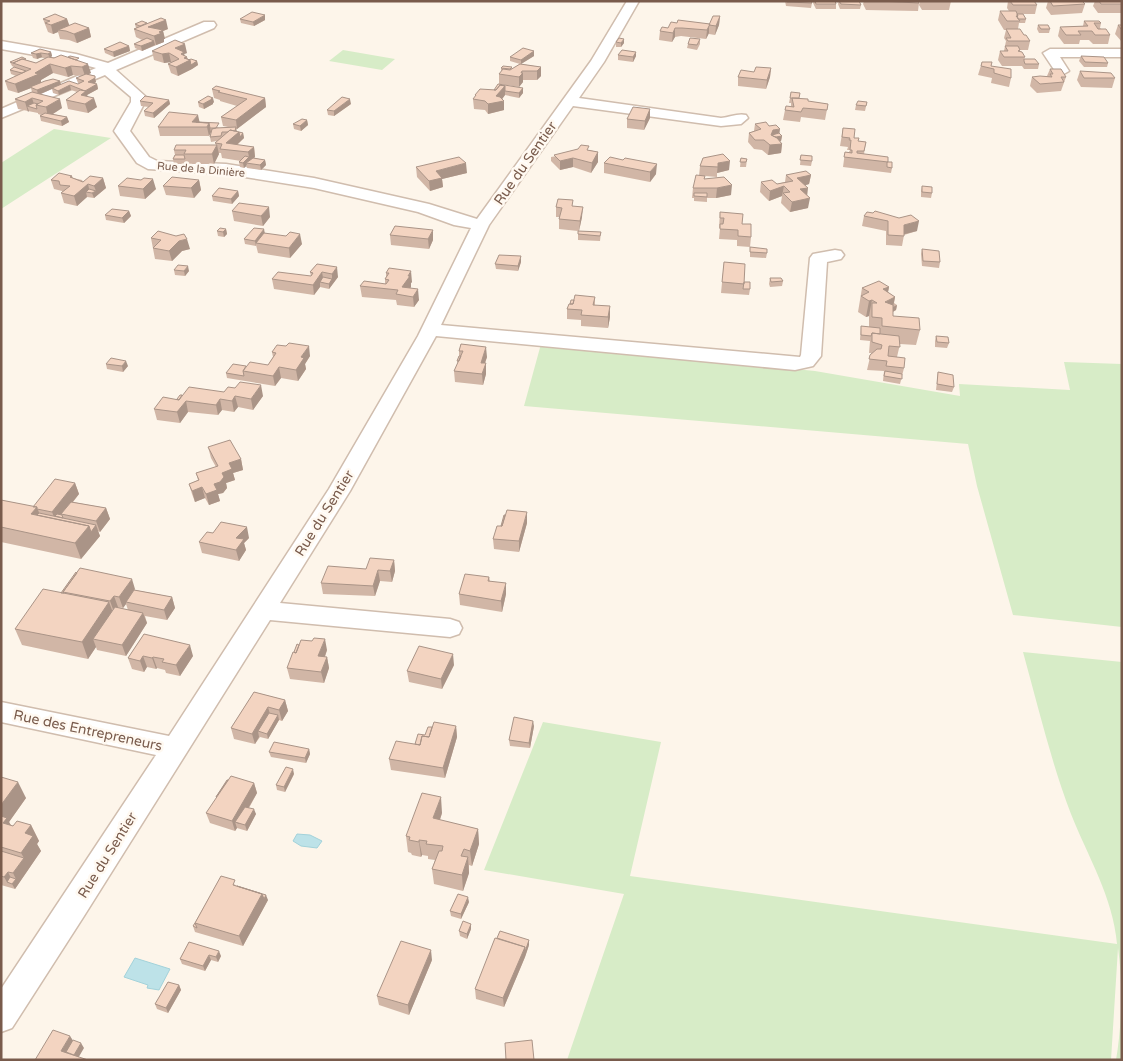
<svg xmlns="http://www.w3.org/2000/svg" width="1123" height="1061" font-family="'Varela Round',sans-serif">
<rect width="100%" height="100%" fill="#fdf5ea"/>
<path fill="#d7ecc7" d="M343,50L395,59L382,70L329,61Z
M54,129L111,138L1,209V163Z
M541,344L815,371L960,396L959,384L1070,390L1064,362L1122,364V627L1013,615L977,486L968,444L524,406Z
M1023,652L1122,662V1060H1116C1122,1025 1123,983 1118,948L1111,1060H567L624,894L484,870L543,722L661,742L630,876L1117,944C1113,897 1088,857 1071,814C1051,762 1038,706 1023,652Z"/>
<path fill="#bde2e8" stroke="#a3d2da" d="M297,834L310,835L322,841L317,848L301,846L293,841Z
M135,958L170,969L159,990L147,988L148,985L124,977Z"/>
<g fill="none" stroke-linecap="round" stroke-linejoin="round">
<defs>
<path id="minor" d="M627,1H639L604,62L579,98L721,118C730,117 738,113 746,115L748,118L741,124L721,126L573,106L489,225L441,325L800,357L801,355L810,258L813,254L835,250L841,251L844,255L841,259L827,262L821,356L813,366L795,370L436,336L350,491L280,603L450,619L459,622L462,628L459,634L450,637L270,620L84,916L12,1028L1,1032V989L156,755L1,722V702L169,736L329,489L418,336L471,228L454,225L418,212L314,188L226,174L148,169L137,163L114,131L131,102V97L105,75L1,118V109L96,68L74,62L1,49V41L76,54L108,63L204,22H214L216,25L214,28L116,70L145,96V102L130,131L149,157L157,161L226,164L314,178L429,204L477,219L591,61Z
M1050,49H1122V57H1060L1069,71L1062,75L1057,74L1043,53Z"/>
</defs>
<use href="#minor" stroke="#d0bdae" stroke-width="3"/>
<use href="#minor" fill="#fff" fill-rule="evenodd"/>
</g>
<path fill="#d1b6a6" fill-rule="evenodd" d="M785,1H811L812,3L811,8L786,6Z
M814,1H835L836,4V9H816L813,3Z
M839,1H859L861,5L860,9H840L838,4Z
M864,1H918L919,3L918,11L866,10L863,4Z
M920,1H951L949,10H922L919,5Z
M1008,1H1034L1037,5L1035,14H1023L1026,19L1025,23H1019L1018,29L1030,41L1028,50H1020V51L1025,57L1024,59L1039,64L1038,69H1024L1022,66H1002L998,60L1000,51H1004L1006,41L1004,38L1006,30H1004L998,20L1000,11H1009L1007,8Z
M1048,1H1082L1085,4L1082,13L1051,15L1046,8Z
M1095,1H1122V13H1098L1093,6Z
M720,16L719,25L715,35L709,34V33L706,39L681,36L675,37L672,42L659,40L660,31L668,28L710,24Z
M43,19H67L69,26L89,28L91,37L77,43L69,40L60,39L58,32L53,34L48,32Z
M240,19L265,20L254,26L241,23Z
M1084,21L1101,23L1100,28L1110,35L1108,44H1093L1089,40H1080L1079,44H1064L1058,36L1060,27L1083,26Z
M135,24L168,29L163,31L165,39H164V42L142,51L135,48L134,44L142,40L136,37L134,29L136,28Z
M1038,25L1050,29L1049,33H1039L1037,29Z
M1118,25H1122V42L1115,34Z
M700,39V44L697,50L687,48L688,44Z
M616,42L624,43L621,47H616Z
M129,46L130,51L114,57L105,53L104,49Z
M152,51L187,53L184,54L188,59L197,61L198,65L192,69L178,76L171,73L168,64L171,62L164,63L154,60Z
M534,51V56L521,64L541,67V76L537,80H523V82L519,87L499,84V74L501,72V68L512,67V69L520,64L510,61V57Z
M51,52L52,56L51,57L80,61L91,73L88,74L95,76L96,82L94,84H97L98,89L87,95L97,107L88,113L68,109L66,100L77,92L71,90L59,95L53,93L52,89L41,94L62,108L53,114L67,117L69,122L62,126L41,121L40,116L41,115L38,114V113L18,109L15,99L32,92L31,88L18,93L8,90L5,81L16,76L11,74L10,70L14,67L12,66L10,62L26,59V60L36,63L46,58L42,57L37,59L33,58L31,53ZM53,73L68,77L73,75L82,76L76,78L78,83H79L78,84L61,85L60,81L41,83V80Z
M618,55L636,56L633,62L618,60Z
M1081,56L1108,63L1107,67H1084L1079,61Z
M982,62L991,66L1011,78L1009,87L991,83L992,78L978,75Z
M771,68L770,77L766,89L738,86V77L754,72Z
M1050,69L1066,77L1061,91L1037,93L1030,86L1032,77L1047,76Z
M1080,71L1115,78L1112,88L1081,87L1077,80Z
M523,88V93L519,98L505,95L502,99L504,110L488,114L485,110L474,109L473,99L475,97V95L494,90Z
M212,89L265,98L266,107L237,129H236V131L243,133L244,138L237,145L254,147L255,157L254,158L265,160L266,165L261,170L247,168V165L244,168L240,167L239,162L241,161L222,158L221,153H218L219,154L214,164H174L173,159L175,155L174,150L216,145L215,143L217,141L211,142L210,137L211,132L209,136H160L158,127L199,122L220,128L228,127L223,126L221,117L237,106L220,101V100L214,98Z
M790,98H799L808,102L828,104L825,120L801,117L800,122L783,120L785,110L791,106V103H789Z
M169,100L170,104L154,118L145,116L144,111L149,107L141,106L140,101Z
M198,102H214L213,103V104L204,109L199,107Z
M867,102L865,111L855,110L856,105Z
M351,104L334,116L328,115L327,110Z
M650,109V118L644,130L627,128V119Z
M307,120L308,125L301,131L294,129L293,124Z
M755,124L769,126L782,136L781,141H780L782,144L781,153L768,155L762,150L754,149L748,142L749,133L754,131Z
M843,128L858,141L866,142L864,154L888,162L892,168L891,173L843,167L845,152H849L850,150H847L848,147L840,146Z
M589,150L598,152V162L591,173L573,167L560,170L551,161V157Z
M801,155L812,161L811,166L800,165Z
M703,158L729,170L717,173V177L705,176L704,179L731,195L716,198H707V202L694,201V198H692L693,188L699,176L700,166Z
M741,158L747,159L746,167H740Z
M623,160L656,174L650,182L604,173V163Z
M416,167L467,173L442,179L443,187L430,191L417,177Z
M786,175H811L809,184L806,185L808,208L790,212L781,203L782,196L769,201L760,192L761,182L777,184L785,182Z
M72,176L73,178L82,180L83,182L103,178L106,188L94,198L87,197L77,206L64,203L61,193L62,192V191L54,189L51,180Z
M141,180L156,189L145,199L120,196L118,186Z
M199,180L201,190L194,198L166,195L163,186Z
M922,186L932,193L931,198L921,197V191Z
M238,191L239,196L232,204L213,201L212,196Z
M573,206L582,217L579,231L601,232L600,241L578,240V231L559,229V217H556V207Z
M129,211L131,216L124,223L106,220L105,215Z
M232,211L270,217L263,226L234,221Z
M720,212L742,224L751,237L750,247L737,246V240L719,239L720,228H719Z
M873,213L917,231L904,235L902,246L886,245V231L862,226L864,216Z
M395,226L433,240L429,249L391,245L390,235Z
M226,229L227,234L224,237L218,236L217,231Z
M265,233L302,244L290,258L258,253L256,245V246L245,244L244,239Z
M176,236L190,249L182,251L172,261L155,259L151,238Z
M750,247L767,253L766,258L750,257Z
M922,249L940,262L939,268L922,266L921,254Z
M521,262L518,271L496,269L495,264Z
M724,262L744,282L750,289L749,295L721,293Z
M317,264L338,277L329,289L320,287L314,295L274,289L272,279L311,276L310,272Z
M389,268L412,282L411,283V287L410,288L419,300L414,307L397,305L396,300L362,297L360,286L385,284V279L386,277V273Z
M174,270L189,271L185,276L175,275Z
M770,278L783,281L782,286L770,287L769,284Z
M889,287L888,292L895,297L894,303L897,305L896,310L893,312V316L920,330L916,345L900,344L897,357L904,368L900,384L883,381L884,371L867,370L871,353H872H869L870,341L860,340L861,326L869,327V316L866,317L858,312L862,288Z
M595,297V305L610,317L608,328L581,326V320L567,319V309L574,300Z
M936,336L949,343L947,348L935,347V341Z
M461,344L487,357L485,363L486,374L483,385L455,382L454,371L458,364L457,361L459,356V351Z
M272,352L310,356L305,364L306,369L298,381L281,378L275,386L227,378L226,373L268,365L273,357Z
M106,364L128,366L123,372L107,369Z
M938,372L954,387L952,392L936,390Z
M224,392L263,396L253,410L238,407L234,412L222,410L218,415L188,412L180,423L157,420L154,409L177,399Z
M208,447L241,459L243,470L233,473L235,480L226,483L227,488L223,493L218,494L220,501L209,505L205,498L195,502L192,494L189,484L198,480L196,473L216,467L211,458Z
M75,483L79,494L73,502L106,508L110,519L100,532L98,531L100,536L81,559L1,542V500L33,507Z
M505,515L527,523L519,552L494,549L493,539L501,526Z
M249,538L244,543L246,550L239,561L202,553L199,542Z
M394,560L395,571L392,582L380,581L375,596L323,594L321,583Z
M76,572L135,590L172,597L175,608L167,620L145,616L147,623L126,656L97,650L96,647L88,659L22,645L15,629L61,593ZM126,604L128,610L118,607L123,608Z
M489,577L490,581L506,594L502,612L460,605L459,594Z
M144,634L193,656L180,676L166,673L165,670L157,668L156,669L147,667L144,672L132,669L128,658Z
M327,650L325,657H327L329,668L324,683L290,679L287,668Z
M454,665L442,689L409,682L407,671Z
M254,692L285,700L288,711L282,721L279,720L268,739L260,737L255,744L234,739L231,728Z
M456,726L457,737L445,778L391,770L389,759L415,744L425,735L432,727Z
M534,726L530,748L510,746L509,740Z
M309,749L310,754L306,763L271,757L269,752Z
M294,774L285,792L277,790L276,785Z
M1,777L26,798L9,822L11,825L13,826L31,825L39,841L37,844L41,851L15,889L1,885Z
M254,783L257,793L249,808L256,814L247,831L237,828L235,831L210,823L206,813Z
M442,813L440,820L478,829L479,844L472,866L469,865V873L463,891L434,884L432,869L435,860L428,859V856L422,855L421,857L412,855L411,853L408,852L406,836Z
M221,876L237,886L268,900L243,946L195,932L193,926Z
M469,902L461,919L451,916L450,911Z
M471,924V929L467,939L460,936L459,931Z
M189,942L221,956L218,962L211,960L205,971L182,964L180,959Z
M529,945L525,957L504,1007L476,999L475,989Z
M432,960L409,1015L379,1005L377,996Z
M179,985L181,990L168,1013L157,1009L155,1004Z"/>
<path fill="#aa9487" d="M265,15V20L254,26L253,22Z
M720,16L719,25L715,35L716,26Z
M67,19L70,27L58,30V32L53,34L51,25Z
M166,20L168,29L163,31L165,39H164V42L156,45L154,36L143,27Z
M709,25V33L706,39L707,30Z
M89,28L91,37L77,43L74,34Z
M675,28V37L672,42L673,33Z
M624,39V43L621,47V43Z
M154,41L155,45L142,51L141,46Z
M185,44L187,53L184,54L185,58L187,57L188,61L190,60L197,61L198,65L192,69L178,76L176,67L183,63L175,48Z
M129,46L130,51L114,57L113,52Z
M534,51V56L521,64V60Z
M51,52L52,56L50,58L48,54Z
M636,52V56L633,62V57Z
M41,53L42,57L37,59L36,54Z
M169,53L171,62L164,63L162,54Z
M50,64L53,73L41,80V83L30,87L31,88L18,93L15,84Z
M88,64L91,73L85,76L82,67Z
M71,66L73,75L68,77L65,68Z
M541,67V76L537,80V71Z
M771,68L770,77L766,89L767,80Z
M522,71V74L523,73V82L519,87V77Z
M95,78L96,82L89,86L88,82Z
M60,81L61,85L38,95L37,90Z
M97,84L98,89L87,95L89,101L84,104L81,95L85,91Z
M70,85L71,90L59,95L58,91Z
M505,86V95L500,102L504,101V110L488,114V104L490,100Z
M523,88V93L519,98V93Z
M32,98L35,107L27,106L29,111L28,112L25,102Z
M94,98L97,107L88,113L85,104Z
M213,98L214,102L213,103V104L204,109L203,104Z
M265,98L266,107L237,129L236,120Z
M60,99L62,108L48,117L46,107Z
M350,99L351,104L334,116V111Z
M169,100L170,104L154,118L153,113Z
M650,109V118L644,130L645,121Z
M198,115L200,124L192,122Z
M67,117L69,122L62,126L61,121Z
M307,120L308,125L301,131L300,126Z
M209,123L211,132L209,136L207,127Z
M236,127L237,132H239L240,137L243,133L244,138L231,150L226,143L234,132Z
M780,129L779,137L782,136L781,141L775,142L782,144L781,153L768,155L771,135L773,130Z
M217,145L219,154L214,164L212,154Z
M254,147L255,157L248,163H246L247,165L244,168L243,163L249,157L248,152Z
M598,152V162L591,173L592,163Z
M573,158V167L560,170V161Z
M265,160L266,165L261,170L260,165Z
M730,161L729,170L717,173L718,163Z
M466,163L467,173L442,179L443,187L430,191L429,181L436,171Z
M657,164L656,174L650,182V172Z
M811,175L809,184L796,188L797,178Z
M103,178L106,188L94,198L92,193L96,191L94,186Z
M153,179L156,189L145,199L143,189Z
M199,180L201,190L194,198L191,188Z
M88,184L90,193L86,192L87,197L77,206L74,196Z
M732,185L731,195L716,198L717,188Z
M784,186L782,196L769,201L770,191Z
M808,188L807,197L800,189Z
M238,191L239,196L232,204L231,199Z
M810,198L808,208L790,212L792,202Z
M269,207L270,217L263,226L261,216Z
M583,207L582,217L579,231L580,221Z
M129,211L131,216L124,223L122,218Z
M919,221L917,231L901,235L904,225Z
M226,229L227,234L224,237L223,232Z
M264,229L265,234L256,243V246L255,241Z
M433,230V240L429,249L428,239Z
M300,234L302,244L290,258L289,248Z
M187,239L190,249L182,251L172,261L169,251L179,241Z
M521,256V262L518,271V266Z
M188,266L189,271L185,276L184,271Z
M337,267L338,277L329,289V284L332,279V274Z
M411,271L412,282L411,283V287L404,296L402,287Z
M322,272L324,283L320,282V287L314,295L313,285Z
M889,287L886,302L895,297L893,307L897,305L896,310L882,317L883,289Z
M418,289L419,300L414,307L413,297Z
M872,300L869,316L866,317L869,301Z
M610,306V317L608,328V317Z
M309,346L310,356L305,364L306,369L298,381L296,370L301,357Z
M486,347L487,357L481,374V363Z
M126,361L128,366L123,372L122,366Z
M486,363V374L483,385L482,374Z
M279,367L281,378L275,386L273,376Z
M261,385L263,396L253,410L251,399Z
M235,396L238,407L234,412L232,401Z
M220,399L222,410L218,415L216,405Z
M186,401L188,412L180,423L177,412Z
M241,459L243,470L233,473L235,480L226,483L227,488L223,493L218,494L220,501L209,505L206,494L229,463Z
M75,483L79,494L63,514H61L62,516L54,517L52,512Z
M202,487L205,498L195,502L192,491Z
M37,507L42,521L31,514Z
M106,508L110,519L100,532L96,521Z
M527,512V523L519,552V541Z
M96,525L100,536L81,559L75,543L89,526Z
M247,527L249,538L244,543L246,550L239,561L236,550V538Z
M394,560L395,571L392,582L390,571Z
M378,570L380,581L375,596L373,586Z
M132,579L135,589L127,602H126V604L123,608L119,597Z
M506,583V594L502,612L501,601Z
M114,596L118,607L114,612L110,601Z
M172,597L175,608L167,620L164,610Z
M109,602L115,618L93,639L96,647L88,659L82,642Z
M143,613L147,623L126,656L122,645Z
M325,639L327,650L321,667L318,656Z
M190,645L193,656L180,676L176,665Z
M453,654L454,665L442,689L441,679Z
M143,656L147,667L144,672L140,661Z
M153,657L157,668L156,669L152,658Z
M327,657L329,668L324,683L321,672Z
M285,700L288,711L282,721L279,710Z
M268,707L271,718L258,731L259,737L255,744L252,734Z
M278,715L279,720L268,739L267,734Z
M533,721L534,726L530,748L529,743Z
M456,726L457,737L445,778L443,768Z
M309,749L310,754L306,763L305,758Z
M293,769L294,774L285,792L284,787Z
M18,782L26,798L9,822L15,833L1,826V805Z
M254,783L257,793L239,824L235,822L237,828L235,831L232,821Z
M441,797L442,813L435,834L433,818Z
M254,809L256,814L247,831L245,825Z
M31,825L39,841L37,844L41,851L15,889L12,884L7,882L4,877L8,872L13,882L16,879L13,873L24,858L21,853L25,833Z
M478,829L479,844L472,866L470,851Z
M419,840L422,855L421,857L419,842Z
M468,857L469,873L463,891L462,875Z
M262,894L266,895L268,900L243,946L239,936Z
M468,897L469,902L461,919V914Z
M471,924V929L467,939V934Z
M529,940V945L525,957L504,1007L503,998L525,947Z
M431,950L432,960L409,1015L408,1005Z
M219,951L221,956L218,962L216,957Z
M209,955L211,960L205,971L203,966Z
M179,985L181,990L168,1013L166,1008Z
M70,1036L76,1045L64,1055L61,1051Z
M81,1043L84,1048L77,1060L72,1058Z"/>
<path fill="#f3d4c1" stroke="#aa9487" d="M786,1H811L812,3L787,2Z
M815,1H835L836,4H816Z
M839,1H859L861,5L841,4Z
M879,1H918L919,3Z
M1010,1H1034L1037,5H1013Z
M1050,1H1082L1085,4L1053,6Z
M1099,1H1122V4H1101Z
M1000,11H1016L1018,16H1016L1020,21H1007Z
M252,12L265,15L253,22L240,19Z
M55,14L67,19L51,25L45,23L50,21L43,19Z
M1017,14H1023L1026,19H1018Z
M713,16H720L716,26L709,25Z
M161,18L166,20L148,27L163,30L159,32L162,33L154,36L134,29Z
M678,20L710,24L707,30L682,28H675L673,33L660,31L662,27L668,28L671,22L677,23Z
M142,21L147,23L140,26L135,24Z
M1084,21H1099L1101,23H1094L1098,29H1106L1110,35H1095L1092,31H1078L1081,35H1066L1060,27L1088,26Z
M75,23L89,28L74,34L66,31L58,30Z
M1038,25H1048L1050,29H1041Z
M1118,25H1122V30Z
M1006,29H1020L1024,35H1026L1030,41H1008L1006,38H1011Z
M147,38L154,41L141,46L134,44Z
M619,38L624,39L621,43L616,42Z
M690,38L700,39L697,45L688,44Z
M175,40L185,44L175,48L184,52L181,54L187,57L184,58L190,60L176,67L168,64L179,59L176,57L169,53L162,54L152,51Z
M120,42L129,46L113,52L104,49Z
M1005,46H1018L1020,50L1018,51L1022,52L1025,57H1004L1000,51H1008Z
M523,48L534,51L521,60L510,57Z
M40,49L51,52L48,54L41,53L36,54L31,53Z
M622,50L636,52L633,57L618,55Z
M61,55L88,64L82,67L71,66L65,68L50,64L35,73L39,74L15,84L5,81L31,69L13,63L22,59L36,63L48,57L54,58Z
M70,56L79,58L76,60L68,57Z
M1081,56L1104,57L1108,63L1085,62Z
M22,57L26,59H22L13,63L10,62Z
M191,59L197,61L191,65L190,60H189Z
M1024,59H1035L1039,64H1025L1024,61Z
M982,62H992L991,66L1011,69V78L994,73V69L981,66Z
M520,64L541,67L537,71H522L521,73H523L519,77L499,74L503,69L510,70Z
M503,66L512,67L510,69L501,68Z
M14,67L26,71L22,73L10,70Z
M756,67L771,68L767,80L738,77L741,70L754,72Z
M1050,69H1061L1066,77H1061L1064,82L1040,84L1032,77L1040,76L1052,77L1050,74H1053Z
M1080,71L1111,73L1115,78H1084Z
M86,74L95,76V78L88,82L97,84L85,91L70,85L58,91L52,88L69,81L78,84L84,81L76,78Z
M53,79L60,81L37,90L30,87L45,81Z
M498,84L523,88L519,93L505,91V86L500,85L496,90H494Z
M500,85L505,86L496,96L500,97L504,101L488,104L485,101L473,99L476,95H475L480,89L496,90Z
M216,86L265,98L236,120L221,117L247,99L218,92L220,91L212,89Z
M80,90L86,91L81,95L94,98L85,104L66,100Z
M32,92L60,99L46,107L36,105L43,101L32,98L25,102L15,99Z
M791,92L800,93L799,98H790Z
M145,96L169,100L153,113L144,111L153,103L140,101Z
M208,96L213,98L211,99H212L203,104L198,102Z
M342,97L350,99L334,111L327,110Z
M792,98L808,99V101L828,104L827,110L803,108L801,112L785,110L786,106L794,107Z
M858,101L867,102L866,106L856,105Z
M34,103L38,104L36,105L37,109L27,106Z
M633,107L650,109L645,121L627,119Z
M169,112L198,115L192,122L209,123L207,127H158Z
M45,113L67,117L61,121L40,116Z
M302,119L307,120L300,126L293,124Z
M196,122H197L219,123L216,128H210L209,123Z
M766,122L769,126L776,125L780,129L773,130L771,135L777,138L782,144L770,145L764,140H755L749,133L761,129L755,124Z
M236,127L235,131L230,130L228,132H222L221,136L210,137L212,129L216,128Z
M843,128L855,129L854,138H859L858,141L866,142L864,151H857V153L888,157V162L844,157L845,152L852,153V150H850L851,140H849L850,138L842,137Z
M230,130L239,132L226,143L254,147L248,152L220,149L222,144L215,143Z
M239,132L243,133L240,137Z
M779,133L782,136L776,137L773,136L772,135Z
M176,145H217L212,154H184L186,150H174Z
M581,145L589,146L587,150L598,152L592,163L573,158L560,161L554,155L578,149Z
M723,154L730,161L718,163V167L700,166L703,158Z
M175,155H184L185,159H173Z
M801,155L812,156V161L800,160Z
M245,156L249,157L243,163L239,162Z
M459,157L466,163L436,171L442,178L429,181L416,167Z
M610,157L623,160L625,158L657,164L650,172L604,163Z
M253,158L265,160L260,165L246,163Z
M741,158L747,159L746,162H740Z
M887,162H892V168L887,167Z
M806,171L811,175L797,178L808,188L800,189L810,198L792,202L783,193L790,192L784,186L770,191L761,182L772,180L777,184L793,181L786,175Z
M59,173L72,176L70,177L83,182L90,176L103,178L94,186L88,184L74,196L61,193L70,186L60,185L59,181L51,180Z
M696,175L705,176L704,179L724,177L732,185L717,188H693Z
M172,177L199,180L191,188L163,186Z
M127,178L141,180L144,178L153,179L143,189L118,186Z
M922,186L932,187V193L922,192Z
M219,188L238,191L231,199L212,196Z
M89,189L96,191L92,193L86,192Z
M694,193H707V197L694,196Z
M558,199L573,200L572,206L583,207L580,221L559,219L562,208L556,207Z
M239,203L269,207L261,216L232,211Z
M112,209L129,211L122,218L105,215Z
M875,211L899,218L911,215L919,221L904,225V236L888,235V221L864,216L867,212L873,213Z
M720,212L743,214L742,224H751V237L738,236V230L720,229V224H723L724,218H720Z
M395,226L433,230L428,239L390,235Z
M220,228L226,229L223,232L217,231Z
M254,228L264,229L255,241L244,239Z
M158,231L176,236L184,234L187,239L179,241L169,251L153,248L161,240L151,238Z
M578,231L601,232L600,236L578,234Z
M290,232L300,234L289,248L256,243L264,233L286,236Z
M750,247L767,249V253L750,252Z
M922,249L939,251L940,262L923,261Z
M499,255L521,256L518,266L495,264Z
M724,262L745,264L744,284L722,282Z
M317,264L337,267L332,274L322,272L313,285L272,279L278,272L311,276L313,273L310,272Z
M178,265L188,266L184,271L174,270Z
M389,268L411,271L408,276H410L402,287L418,289L413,297L396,294L398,290L360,286L364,281L386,284L389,280L385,279L389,273H386Z
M323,277L332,279L329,284L320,282Z
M770,278H781L783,281L771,282Z
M879,281L889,287L883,289L895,297L885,302L893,305V316L919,318L920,330L882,326V318L872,317V303H877L872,300L869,301L861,296L869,292L862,288Z
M744,282H750V289H743Z
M575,295L595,297L593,305L610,306L608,317L581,315L582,310L567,309L569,304H573Z
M571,300H574L573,304H570Z
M861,326L880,328V334L872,333L871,336L861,335Z
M872,333L899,336L900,347L889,346L888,356L905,358L904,368L886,366L887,361L869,359L870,355L877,349H881L882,345L872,342Z
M936,336L948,337L949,343L937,342Z
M289,343L309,346L301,357L304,358L296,370L279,367L273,376L243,371L250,362L268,365L276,353L272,352L277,345L286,346Z
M461,344L486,347L481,363H486L482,374L454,371L463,351H459Z
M459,356H461L459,361H457Z
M111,358L126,361L122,366L106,364Z
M233,364L246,366L243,371L244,376L226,373Z
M885,371L902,374V379L884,376Z
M938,372L953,375L954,387L937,384Z
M240,382L261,385L251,399L235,396L232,401L220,399L216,405L186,401L177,412L154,409L163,397L179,400L189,387L224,392L228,387L235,388Z
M180,395H182L179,400L177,399Z
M230,440L241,459L229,463L232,469L222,473L224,477L220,482L214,484L217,490L206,494L202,487L192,491L189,484L199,480L196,473L218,466L208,447Z
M55,479L75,483L52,512L37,509V507H33Z
M1,500L37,507L31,514L89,526L75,543L1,527Z
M71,502L106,508L96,521L61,514Z
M507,510L527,512L519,541L493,539L497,526H502Z
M39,513L96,525L91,532L89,526L37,515Z
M57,514L62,515L63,518L55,516Z
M504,515H505L502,526H501Z
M221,522L247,527L236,538L244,539L236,550L199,542L207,532L213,533Z
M370,558L394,560L390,571L378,570L373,586L321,583L328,566L366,569Z
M80,568L132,579L119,597L114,596L110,601L63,592Z
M76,572L77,573L63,592L64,593H61Z
M465,574L489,577L488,581L506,583L501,601L459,594Z
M43,589L109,602L82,642L15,629Z
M134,590L172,597L164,610L126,602Z
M115,607L143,613L122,645L93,639Z
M144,634L190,645L176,665L162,662L164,659L153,657L152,658L143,656L140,661L128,658Z
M314,638L325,639L318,656L327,657L321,672L287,668L293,652L296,653L301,640L312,641Z
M297,644L299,645L296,653L294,652Z
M419,646L453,654L441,679L407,671Z
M254,692L285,700L279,710L268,707L252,734L231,728Z
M269,713L278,715L267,734L258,731Z
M514,717L533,721L529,743L509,740Z
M434,722L456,726L443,768L389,759L396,741L420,745L422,736L429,737Z
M428,727H432L429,737L422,736L420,745L415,744L418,734L425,735Z
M274,742L309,749L305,758L269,752Z
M286,767L293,769L284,787L276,785Z
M231,776L254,783L232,821L206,813Z
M1,777L18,782L1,805Z
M227,780H228L216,797Z
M422,793L441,797L433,818L478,829L470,851L464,849L461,856L468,857L462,875L432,869L439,851H442L443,846L426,844L427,841L419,840V842L409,840L410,837L406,836Z
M245,807L254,809L245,825L235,822Z
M1,816L7,818L3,823L13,826L17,821L31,825L25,833L33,836L21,853L1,847Z
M1,851L24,858L13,873L8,872L4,877L1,876Z
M221,876L235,880L233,885L262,894L239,936L195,923Z
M10,877L16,879L12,884L7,882Z
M237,886L266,895L264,899L262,894Z
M458,894L468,897L461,914L450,911Z
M463,921L471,924L467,934L459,931Z
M195,923L197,928L193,926Z
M500,931L529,940L525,952V947L497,938Z
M495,938L525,947L503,998L475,989Z
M401,941L431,950L408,1005L377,996Z
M189,942L219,951L216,957L209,955L203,966L180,959Z
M168,982L179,985L166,1008L155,1004Z
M53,1030L70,1036L61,1051L88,1060H35Z
M73,1040L81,1043L74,1055L66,1052Z
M532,1040L534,1060H506L505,1043Z"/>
<g text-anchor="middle" stroke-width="5" stroke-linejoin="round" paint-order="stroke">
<g font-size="11" fill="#795b4c" stroke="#fff9f1">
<text transform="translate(201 169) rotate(5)" y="4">Rue de la Dinière</text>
</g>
<g font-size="14" fill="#795b4c" stroke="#fff9f1">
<text transform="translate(525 163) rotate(-55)" y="5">Rue du Sentier</text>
<text transform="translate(324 513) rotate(-58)" y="5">Rue du Sentier</text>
<text transform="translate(88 730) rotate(12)" y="5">Rue des Entrepreneurs</text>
<text transform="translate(107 855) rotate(-58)" y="5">Rue du Sentier</text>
</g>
</g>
<rect width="1123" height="1061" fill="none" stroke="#795b4c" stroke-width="5"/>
</svg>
